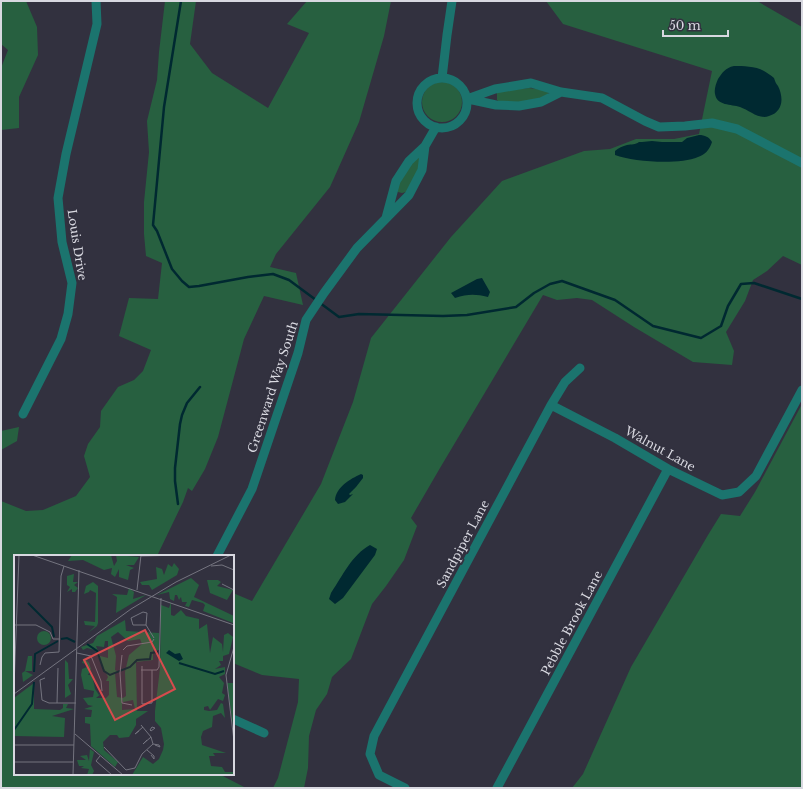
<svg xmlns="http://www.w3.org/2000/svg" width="803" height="789" font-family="'Libre Baskerville',serif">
<rect width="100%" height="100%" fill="#32313f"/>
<path fill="#276040" d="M1,1H26L37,27L38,55L19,97V128L1,130V68L8,50L1,44Z
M165,1H196L190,44L212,73L268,108L309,33L287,24L307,1H391L384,36L359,122L330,187L276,254L270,267L296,273L303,305L264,296L244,339L218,437L205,469L192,491L188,488L183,502L157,556H15V774H219L246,788H1V501L26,511L43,510L76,496L90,477L84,456L88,444L100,427L101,411L118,387L134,380L143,371L151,350L119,336L129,298L158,299L162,263L146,256L144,234V202L149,152L147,121L157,80L159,52Z
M546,1H757L802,27V265L783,256L767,271L753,280L745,301L726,332L734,351L732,365L693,362L634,327L592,300L577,298L557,300L543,295L440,468L411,518L417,526L404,560L386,586L372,604L351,659L332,677L327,694L316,710L309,736L308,768L304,788H273L278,778L298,702L299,679L262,675L233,663V593L252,601L321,484L353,402L371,338L451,237L502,181L584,151L610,149L636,139H674L699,134L712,71L563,24Z
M422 102a20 20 0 1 1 40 0a20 20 0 1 1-40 0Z
M529,88L544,90L549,92C544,104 511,102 499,102L497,100V93L500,91Z
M420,154L419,169L406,192L402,193L398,192L396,189L404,172Z
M802,404V788H572L583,774L631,667L708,535L721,514L740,516L755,492Z
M19,427L17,441L1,450V431Z"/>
<path fill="#002931" d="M734,66C743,66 755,66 764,71C767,73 771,75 774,78C775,81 776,84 778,86C784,98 783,112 769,116C759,120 749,110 740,107C731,104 717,106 715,94C714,89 716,84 718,79C723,72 725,68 734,66Z
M699,135C705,135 709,137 712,142C710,149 705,155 698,157C679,165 634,162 615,155V151C618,148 623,146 627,145C632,144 635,145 639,142H642L652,141L662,142H682L687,138Z
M482,278L490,292L488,297C475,294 468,294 455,298L451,293L477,279Z
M361,474L363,475V478L356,487L349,494L350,495L353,494L345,502L338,504L335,500C336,487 350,479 361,474Z
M370,545L377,549L375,555L343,598L335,604L329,599L331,593C343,575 352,555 370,545Z"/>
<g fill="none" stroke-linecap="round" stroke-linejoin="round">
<path stroke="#002931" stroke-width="2.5" d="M181,1L164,107L153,225L157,231L172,269L182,281L189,287L199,286L248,277L273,274L289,280L339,317L359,314L443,316L467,315L516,307L534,293L550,284L562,281L615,300L653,326L701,338L721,326L728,306L741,284L754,283L802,299
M178,504L175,481V468L180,424L182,415L187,403L200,387"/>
<path stroke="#1b746e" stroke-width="9" d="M442,78L447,35L452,1
M417 103a25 25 0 1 1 50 0a25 25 0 1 1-50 0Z
M467,99L495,89L531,83L561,92L602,98L645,121L659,127L685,126L712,123L737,129L802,163
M468,99L496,105L519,106L541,102L561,92
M386,218L396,181L409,161L425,146L436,127
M551,405L615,438L668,469L722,495L739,492L756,476L802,390
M23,414L61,339L68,314L72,283L62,242L58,198L66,154L97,24L96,1
M217,556L252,489L298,353L306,320L324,293L357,248L409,195L422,170L425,146
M233,719L264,733
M405,788L379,775L370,754L374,736L551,405L565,382L580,368
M497,788L668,469"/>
</g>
<g text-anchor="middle" stroke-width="4" stroke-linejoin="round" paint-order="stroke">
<g font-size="12" fill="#d8d8e0" stroke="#32313f">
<text transform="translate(77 245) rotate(81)" y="4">Louis Drive</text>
<text transform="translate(273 387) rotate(-72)" y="4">Greenward Way South</text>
<text transform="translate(660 449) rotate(29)" y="4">Walnut Lane</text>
<text transform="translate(463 544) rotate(-62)" y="4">Sandpiper Lane</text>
<text transform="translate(572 623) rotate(-62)" y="4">Pebble Brook Lane</text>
</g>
</g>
<g transform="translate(14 555)">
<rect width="220" height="220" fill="#32313f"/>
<path d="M58,0H97L100,11L103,6L102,0L125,2L120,10H112L120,13L116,15L114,25L105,22V14L101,22L97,19L98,13L90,15L69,5L54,6ZM160,8L165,14L163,20L138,35L135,30H128L126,27L143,24L142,12L148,14L150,20L154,9L158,12ZM60,19L59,27H64L60,30L64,33L61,37H58V34L53,37L56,32L53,30V21ZM177,23L185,30L180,42L220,61L219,68L189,56L191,50L189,48L178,45L175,52L171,51L173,47H168L167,42L165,45L163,40H161L160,46L156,44L155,37L143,40ZM193,25H204L207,27L203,31L219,35L213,45L196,38ZM79,27L84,31V68L83,71L74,78L81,71L71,70L70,66L81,67L82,38L76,35L75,37L70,39L72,31ZM115,33L120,37L119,44L132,40L102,58L103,42L98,39L113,40ZM157,47V60L160,61L167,55L172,61L185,64V74L193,69L196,98L199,82L208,89L209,97L210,80L214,78L219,82L215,99L209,101V106H205L207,110L201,114L211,112V119L205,122L210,128L208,138L211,140L209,146L204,144L196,155L194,151L190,152V155L195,156L203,155L207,148L209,149L211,163L207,158L199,161L198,172L189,176L187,182L188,190L212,198H199L201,201H195L197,211L208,212L211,217H220V220H118L129,202L139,209L145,204L149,195L150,189L147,173L141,166V156L146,113L147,50L155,53ZM111,65L112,76L145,78V95H139V105L122,107L123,156H134L122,164V170L115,182L105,183L103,180H96L89,187L90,195L104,207L101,212L77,191L76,169L71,168V162H77L78,155L70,154L79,151L74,150L69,143L79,142L80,136L70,134L67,120L68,114L73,112V109L68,108L70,103L75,108L77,114L74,120H78L81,134L85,140L88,138L82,143H92L95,140V126H92L94,122L81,95L73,93L69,95L67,92L79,88L83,81ZM104,77L114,86L126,84L128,89L115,100L111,117L112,141L109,143L103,142L101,118L105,117L101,115L102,101L97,82ZM91,86H94V103L86,101L82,91L90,92ZM108,144L109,147L119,145L121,154L108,155ZM23 83a7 7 0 1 1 14 0a7 7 0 1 1-14 0ZM14,101H18V116H11L19,120L9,127L8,118L11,116ZM51,105L54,108L55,124H59L54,130L57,139L51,143ZM20,128V154L46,155L49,153V149H54L52,153L60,154L38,161L51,163L50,182L0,181V143ZM213,128H220V177ZM76,194L80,197L77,210L80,216L78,220H73L75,214L67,213L70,211H65L63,205H72L66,201L73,200L75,206Z" fill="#276040" fill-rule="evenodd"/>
<path d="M155,95L161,99L166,98L169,104L165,106L152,98Z" fill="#002931"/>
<path fill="none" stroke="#002931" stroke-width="2" d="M14,48L38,72L40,82M47,84L53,83L61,87M73,89L83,96L90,116L96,120L116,112L123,105L136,104L137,98L144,97M165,108L201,119L210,116M20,117L21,99L44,86M0,175L18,149L20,127"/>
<path fill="none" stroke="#74747f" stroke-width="1" d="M18,0L220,70M127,1L169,0M197,11L208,10L220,15M208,29L220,35M123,35L127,0M129,57L133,58L132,70H119L117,63ZM0,70H22L36,77L39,84H46M132,70L140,83M220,92L212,120L220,186M109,95L113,91L138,87L140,84M63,98L77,101L87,126L88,136M108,100L106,118L108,148L118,150M26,110L28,102L31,98L45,97L47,21L50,11M128,111V149L138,148V115M127,115H143L145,112L147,43M31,123L26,125L28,145L35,148H62M0,132L5,0M0,139L117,54L162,27L217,0M43,148L44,113M138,172L141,173L137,176L136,175ZM125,176L121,179L129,172M61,179L109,220M133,185L129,189L137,182M139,189L145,190L146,192L141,190M0,190H60M90,192L112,215L121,213L128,199L139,189L137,182L127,170M133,195L140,201V204L137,200M86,201L82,206L98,220M0,207H59M59,220L65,15"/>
<path fill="#d64b4d" fill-opacity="0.15" stroke="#d64b4d" stroke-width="2" d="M131,75L161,134L101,165L70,105Z"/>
<rect width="220" height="220" fill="none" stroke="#d8d8e0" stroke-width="2"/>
</g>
<rect width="803" height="789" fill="none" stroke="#d8d8e0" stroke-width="4"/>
<path d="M663 30v6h65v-6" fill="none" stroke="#d8d8e0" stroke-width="2"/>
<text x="669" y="30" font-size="12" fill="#d8d8e0" stroke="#32313f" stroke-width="3" paint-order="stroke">50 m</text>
</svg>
